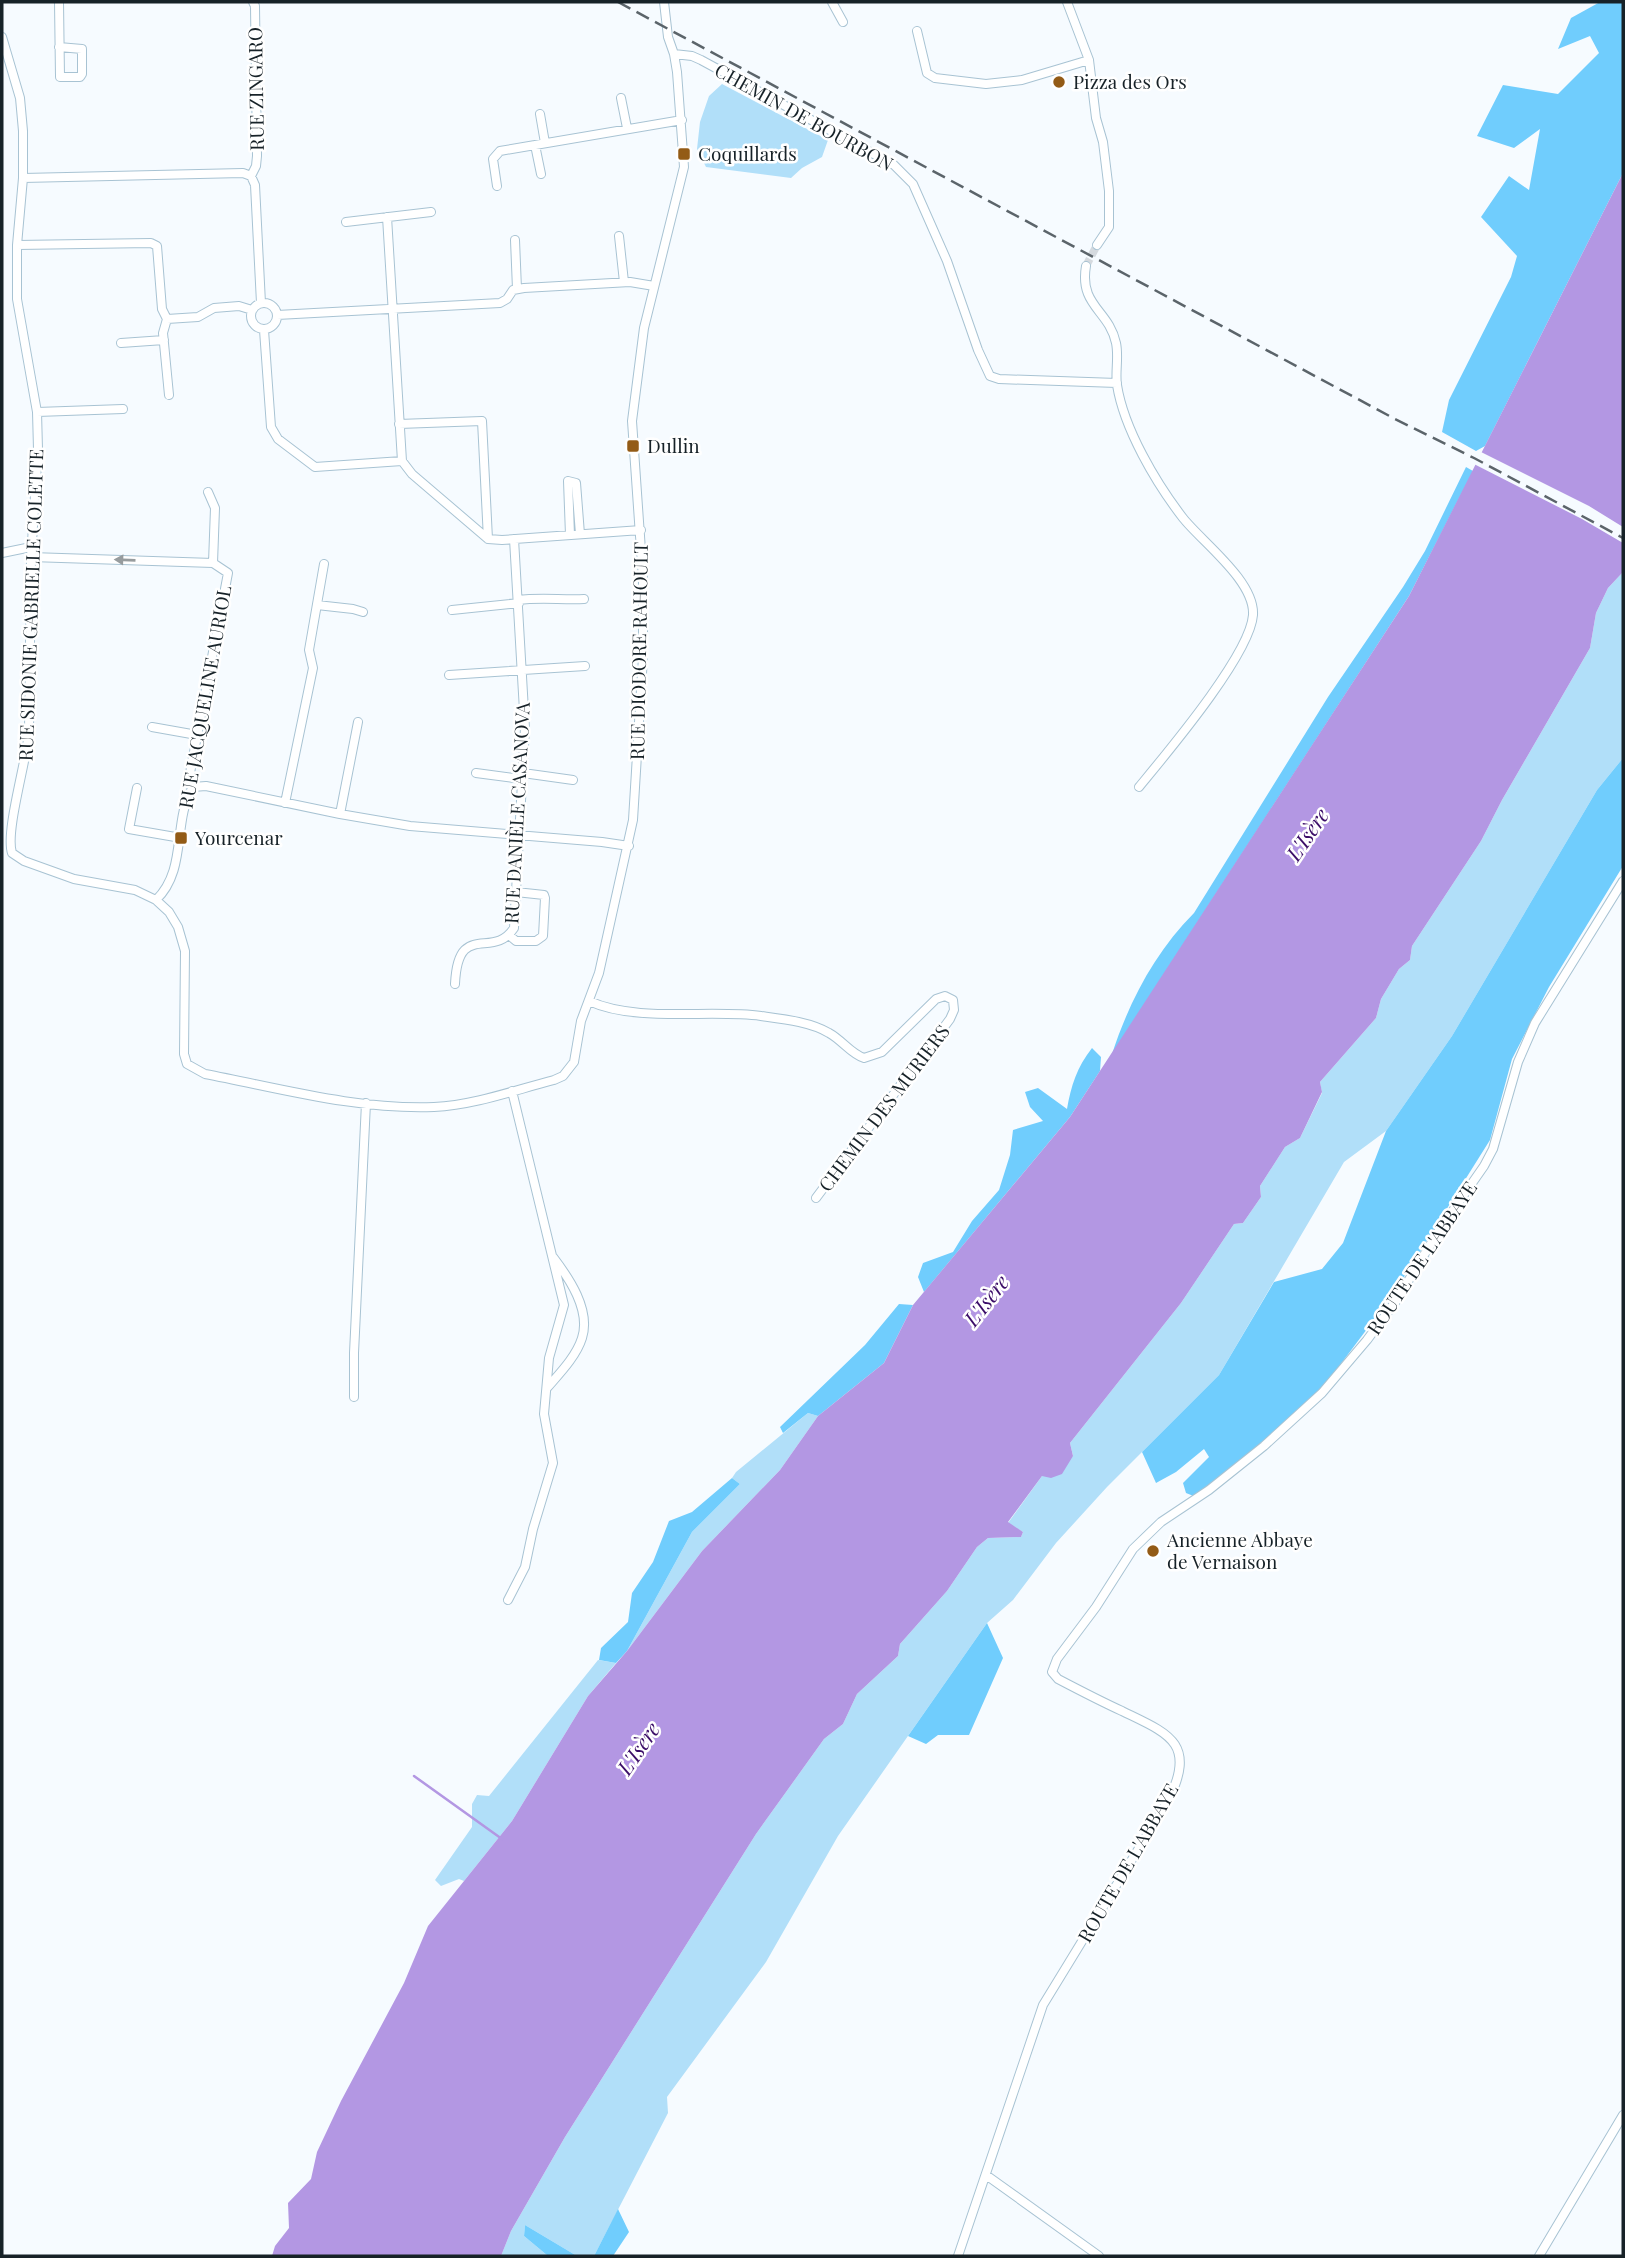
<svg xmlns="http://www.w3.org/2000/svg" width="1625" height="2258" font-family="'Playfair Display',serif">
<rect width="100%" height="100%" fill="#f6fbff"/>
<path fill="#b1dff9" d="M722,84L828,140L822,157L802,168L791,178L706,167L697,149L700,122L709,96Z
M1623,572V758L1597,790L1452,1036L1386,1131L1344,1162L1219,1375L1107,1487L1056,1543L1013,1600L987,1623L838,1836L766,1962L667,2097L668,2113L594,2256H577L525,2225L524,2236L548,2256H501L511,2231L565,2137L756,1834L824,1739L843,1724L857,1694L898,1656L900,1644L947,1591L977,1547L988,1538L1021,1537L1023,1532L1008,1523L1042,1476L1073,1456L1070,1443L1181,1303L1234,1224L1243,1223L1261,1197L1260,1186L1285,1147L1300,1138L1322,1093L1320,1082L1376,1018L1381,999L1399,969L1410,960L1412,946L1481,841L1502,800L1590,648L1596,613L1608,588Z
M808,1413L818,1416L780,1470L702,1551L627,1651L692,1532L740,1484L732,1478L736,1472Z
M598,1660L616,1663L588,1696L512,1821L464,1881L459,1879L441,1886L435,1880L472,1827V1804L477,1795L489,1796Z"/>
<path fill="#70cdfd" d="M1600,2H1623V173L1485,446L1476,451L1442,432L1449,400L1511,277L1517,256L1481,217L1509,176L1529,190L1540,129L1514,148L1477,136L1503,85L1558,94L1599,53L1590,36L1558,49L1571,18Z
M1466,467L1473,471L1409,596L1112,1054C1129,1002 1155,952 1194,913L1328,697L1403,587L1425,551Z
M1623,758V866L1549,987L1512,1059L1490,1140L1394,1293L1322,1389L1209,1490L1196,1497L1186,1493L1183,1483L1209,1457L1204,1449L1176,1472L1156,1483L1142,1452L1219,1375L1274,1282L1322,1269L1343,1243L1386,1131L1452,1036L1597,790Z
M1092,1048L1101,1057L1100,1071L1070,1117L924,1292L918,1277L923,1263L953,1252L972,1221L999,1190L1010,1155L1013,1130L1043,1121L1030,1107L1025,1092L1038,1088L1067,1109C1071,1086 1077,1067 1092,1048Z
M899,1304L913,1305L884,1363L818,1416L808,1413L783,1433L780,1427L865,1345Z
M732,1478L740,1484L692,1532L627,1651L616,1663L599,1660L601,1648L628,1622L632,1593L653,1562L669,1521L692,1512Z
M987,1623L1003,1658L969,1735H938L926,1744L908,1736Z
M618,2209L629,2232L613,2256H594Z
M525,2225L577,2256H548L524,2236Z"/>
<path fill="#b397e3" d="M1623,173V572L1608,588L1596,613L1590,648L1502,800L1481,841L1412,946L1410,960L1399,969L1381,999L1376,1018L1320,1082L1322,1092L1300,1138L1285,1147L1260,1186L1261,1197L1243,1223L1234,1224L1181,1303L1070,1443L1073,1456L1062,1474L1051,1478L1042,1476L1008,1522L1023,1532L1021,1537L988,1538L977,1547L947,1591L900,1644L898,1656L857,1694L843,1724L824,1739L756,1834L565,2137L511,2231L501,2256H272L275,2246L289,2228L288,2203L311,2179L317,2152L341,2101L404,1983L428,1926L512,1821L588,1696L627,1651L702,1551L780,1470L818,1416L884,1363L913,1305L1070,1117L1409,596Z"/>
<path fill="#f6fbff" d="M1479,451L1589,506L1623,527V543L1582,519L1472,463Z"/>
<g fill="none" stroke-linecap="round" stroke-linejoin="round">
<path stroke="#b397e3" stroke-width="2.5" d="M414,1776L502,1839"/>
<path stroke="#d5dadf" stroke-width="8" stroke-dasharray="8 4" stroke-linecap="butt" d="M1086,266L1097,245"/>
<defs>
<path id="minor" d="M59,2L60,77H80L82,74V49L59,47
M832,2L843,22
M1067,2L1089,60L1096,118L1103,142L1109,191V227L1097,245
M917,31L927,73L935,78L986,84L1022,80L1089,60
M2,37L20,98L23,131V178L17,245V299L37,412L38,449L31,557L29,731C27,760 5,831 12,853L24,861L74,879L135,890L156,900L169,912L178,927L185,951L184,1054L187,1064L205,1074C279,1088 357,1110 434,1107C475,1105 515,1090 554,1080L563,1076L574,1062L581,1021L599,973L633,820L643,657V579L632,421L644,328L684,167L677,72L674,54L668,37L664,2
M674,54L692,56L701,60L894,165L913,184L947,261L978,350L990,376L999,379L1117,383
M621,98L627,128
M540,114L545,143
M535,145L541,174
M251,176L256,166L257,156L255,6L253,2
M23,178L243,173L251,176L255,185L261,303
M497,186L493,159L500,151L682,120
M387,217L402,461
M346,222L431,212
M619,236L624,282
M515,240L517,289
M17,245L151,243L157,246L162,309L167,319L198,317L214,308L239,306L252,310
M1086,266C1079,306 1109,310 1116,343C1119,357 1115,372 1117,385C1124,429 1156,483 1183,518C1202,542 1255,581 1253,615C1250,655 1166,754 1139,787
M251 316a13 13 0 1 1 26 0a13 13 0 1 1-26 0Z
M277,315L500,303L507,299L513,290L524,288L630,282L654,286
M167,319L163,333L169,395
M264,330L271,427L278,439L315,467L402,461
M121,343L164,340
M37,412L123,409
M399,424L482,421L488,539
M402,461L412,474L488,539L502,540L641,530
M208,492L215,508L213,563
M570,535L568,481L576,483L580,534
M2,553L31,547
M31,557L213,563L228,573L190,773L193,787
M518,600C541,597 561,600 584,599
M317,605L353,609L363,612
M452,610L519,603
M449,675L585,666
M152,727L197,735
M476,773L522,779
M523,773L573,780
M193,787L206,786L340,814L410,826L602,842L629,846
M137,788L129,829L181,838
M285,803L313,668L309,650L324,564
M340,814L358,722
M156,900C188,869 172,821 193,787
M509,935L516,941H536L543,936L545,898L544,895L516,892
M455,984C458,919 493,961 514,928L525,728L514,539
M589,1001C637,1023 709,1009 761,1016C783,1019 811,1022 829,1033C842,1040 851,1054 864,1058L882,1052L936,999L945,996L953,1000L954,1010L950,1019L816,1198
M547,1388C559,1374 576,1357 582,1338C591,1310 569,1278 553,1257
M354,1397V1353L366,1103
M508,1600L525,1567L533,1529L553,1463L544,1414L549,1358L564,1305L512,1091
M986,2175L1099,2256
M958,2256L1043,2005L1169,1799C1197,1742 1167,1733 1122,1711C1100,1701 1079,1690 1058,1679L1052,1672L1057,1659L1096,1607L1133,1549L1161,1522L1209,1490L1264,1446L1322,1393L1367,1340L1396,1301L1438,1232L1484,1166L1493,1149L1518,1062L1535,1023L1623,881
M1539,2256L1623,2115"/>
</defs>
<use href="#minor" stroke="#a8c3d3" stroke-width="10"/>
<use href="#minor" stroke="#fff" stroke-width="8"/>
<path stroke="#5b646a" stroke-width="2.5" stroke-dasharray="14 7" stroke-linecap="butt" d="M618,2L1395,419L1474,458L1623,538"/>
</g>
<defs><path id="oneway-solid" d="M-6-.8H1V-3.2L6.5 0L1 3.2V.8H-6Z" transform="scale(1.75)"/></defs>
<use fill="#979c9e" href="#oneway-solid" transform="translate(125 560) rotate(-178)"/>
<g fill="#935b16" stroke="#fff" stroke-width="2.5">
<circle cx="1059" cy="82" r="7"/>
<rect x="677" y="147" width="14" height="14" rx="3.5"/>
<rect x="626" y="439" width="14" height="14" rx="3.5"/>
<rect x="174" y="831" width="14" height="14" rx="3.5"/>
<circle cx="1153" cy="1551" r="7"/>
</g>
<g text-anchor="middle" stroke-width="5" stroke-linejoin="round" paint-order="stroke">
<g font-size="19" fill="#172228" stroke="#fff" text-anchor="start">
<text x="1073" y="89">Pizza des Ors</text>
<text x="698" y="161">Coquillards</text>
<text x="647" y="453">Dullin</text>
<text x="195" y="845">Yourcenar</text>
<text x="1167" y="1547">Ancienne Abbaye<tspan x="1167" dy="22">de Vernaison</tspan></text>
</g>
<g font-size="19" fill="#172228" stroke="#fff">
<text transform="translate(256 89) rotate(-91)" y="7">RUE ZINGARO</text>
<text transform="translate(804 117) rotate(29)" y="7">CHEMIN DE BOURBON</text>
<text transform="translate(31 605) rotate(-88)" y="7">RUE SIDONIE GABRIELLE COLETTE</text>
<text transform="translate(639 651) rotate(-89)" y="7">RUE DIODORE RAHOULT</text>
<text transform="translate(205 697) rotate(-80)" y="7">RUE JACQUELINE AURIOL</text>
<text transform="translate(517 813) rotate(-87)" y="7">RUE DANIÈLE CASANOVA</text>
<text transform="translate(884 1108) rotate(-53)" y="7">CHEMIN DES MURIERS</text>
<text transform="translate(1422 1258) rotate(-56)" y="7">ROUTE DE L'ABBAYE</text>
<text transform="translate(1128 1863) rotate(-60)" y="7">ROUTE DE L'ABBAYE</text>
</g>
<g font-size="21" font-style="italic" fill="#3b0d68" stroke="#fff">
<text transform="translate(1308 835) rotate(-56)" y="7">L'Isère</text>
<text transform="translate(987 1301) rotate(-52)" y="7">L'Isère</text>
<text transform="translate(639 1749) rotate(-56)" y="7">L'Isère</text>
</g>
</g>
<rect width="1625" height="2258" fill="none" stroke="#172228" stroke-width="7"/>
</svg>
